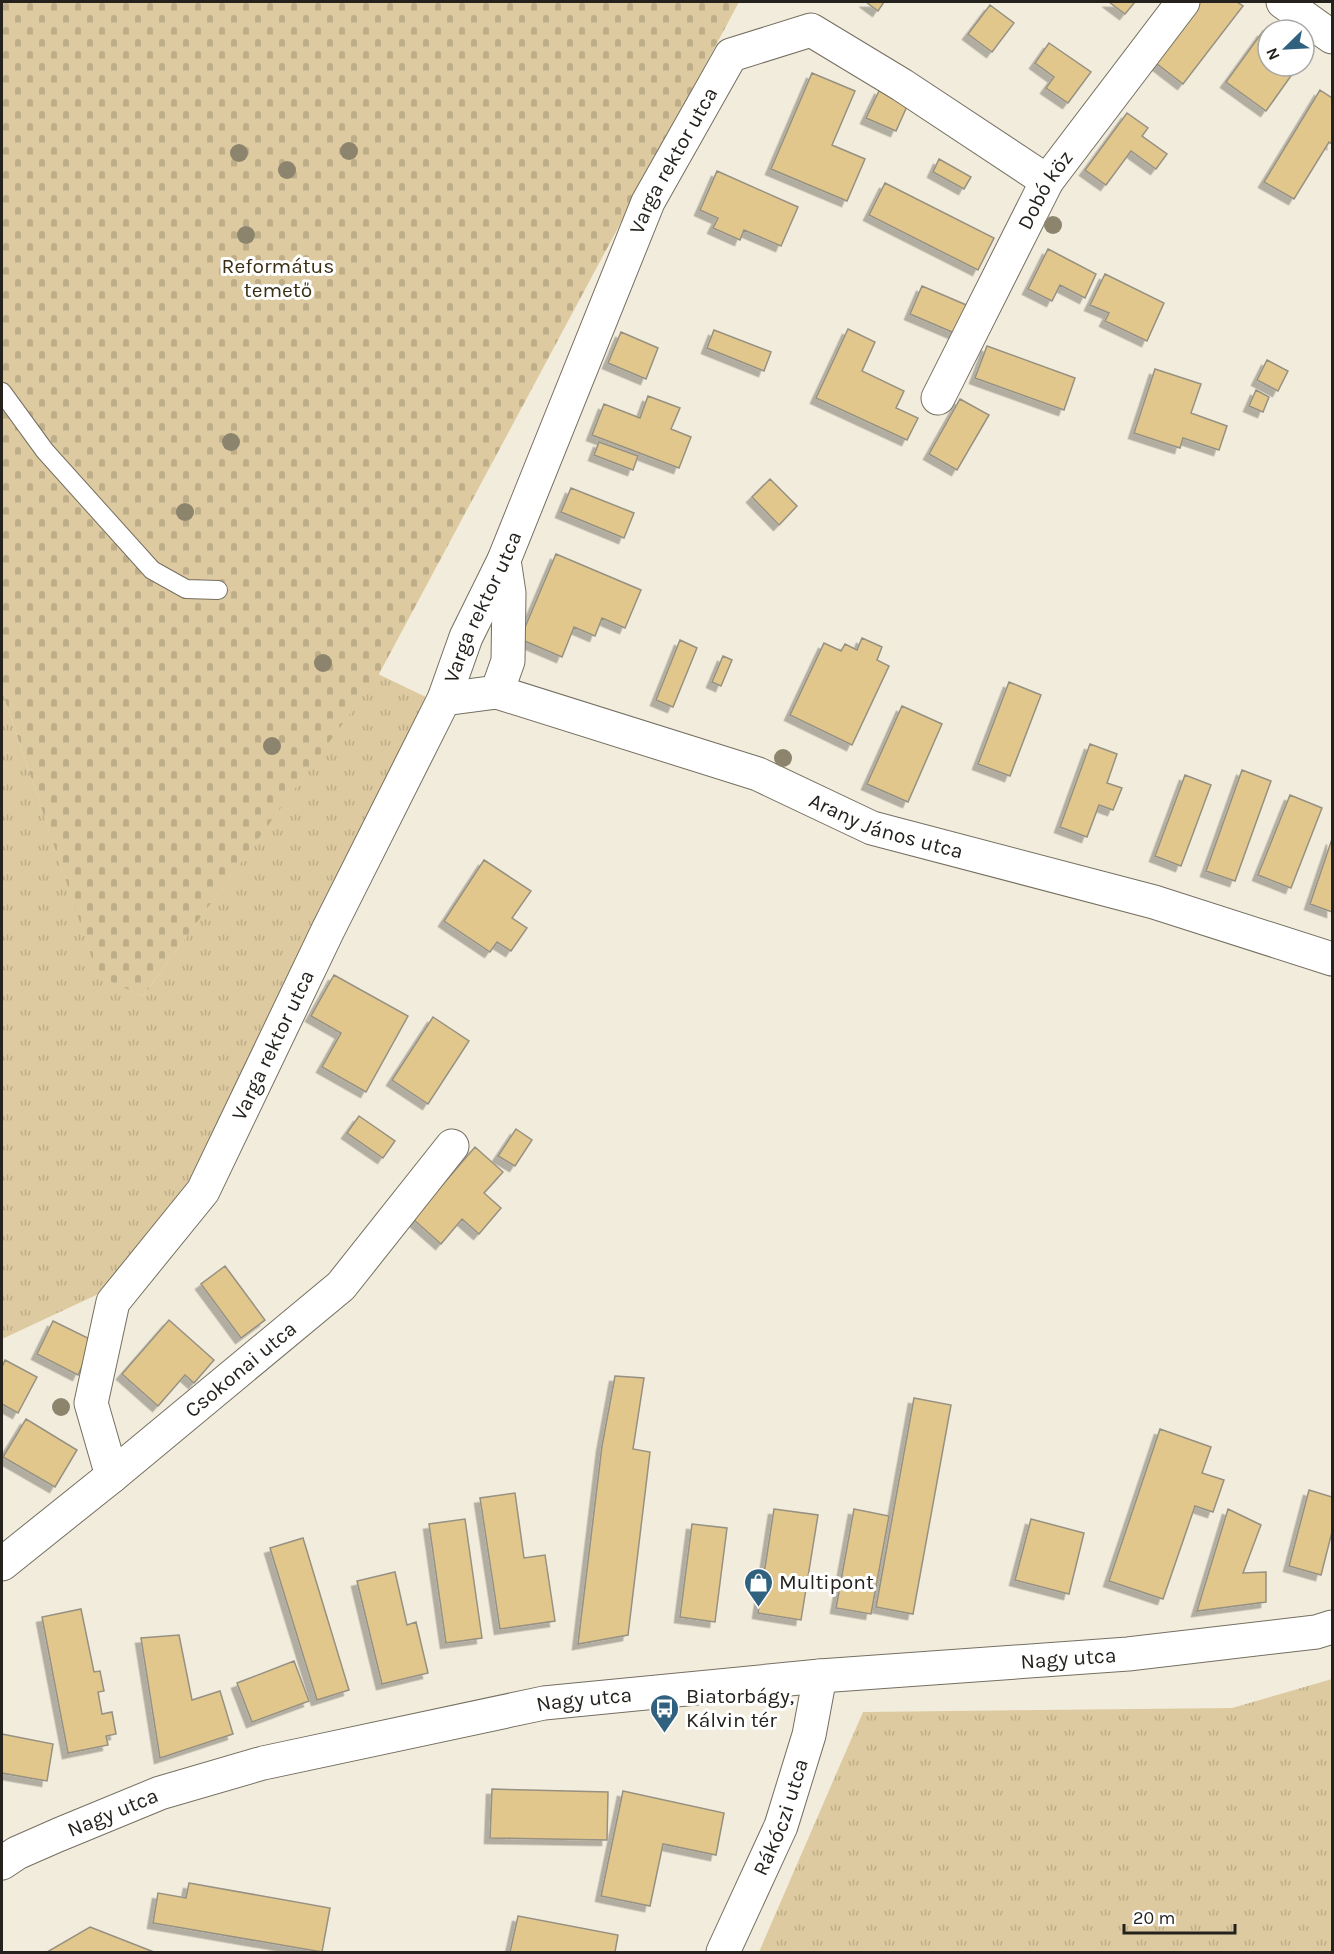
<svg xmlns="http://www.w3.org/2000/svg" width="1334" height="1954" font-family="Karla,sans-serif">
<defs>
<pattern id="grass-tufts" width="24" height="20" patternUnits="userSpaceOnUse" patternTransform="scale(1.5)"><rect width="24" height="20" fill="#ddcaa0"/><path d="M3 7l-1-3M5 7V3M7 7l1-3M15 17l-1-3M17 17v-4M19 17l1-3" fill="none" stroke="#bead89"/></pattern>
<pattern id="cemetery-stones" width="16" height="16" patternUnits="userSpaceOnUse" patternTransform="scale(1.5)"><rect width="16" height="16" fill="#ddcaa0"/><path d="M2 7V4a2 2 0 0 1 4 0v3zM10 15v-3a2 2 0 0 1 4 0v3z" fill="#bead89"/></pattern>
<filter id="shadow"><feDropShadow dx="-5.5" dy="5.5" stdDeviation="0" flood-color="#0004"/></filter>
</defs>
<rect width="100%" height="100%" fill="#f2ecdc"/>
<path fill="url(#grass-tufts)" d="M378,674L430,699L190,1191L107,1290L2,1339V691L98,975L143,996Z
M1332,1679V1952H759L863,1712L1232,1708Z"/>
<path fill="url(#cemetery-stones)" d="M2,2H739L379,674L143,996L98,976L2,691Z"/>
<path fill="#e1c78c" stroke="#979183" stroke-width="1.5" filter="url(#shadow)" d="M866,2H884L878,11Z
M1109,2H1135L1125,14Z
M1196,2H1237L1243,6L1183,84L1152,60Z
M990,5L1014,23L992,52L968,34Z
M1263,31L1268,34V66H1298L1266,111L1226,82Z
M1049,43L1091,72L1068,103L1046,88L1054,77L1035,63Z
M812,73L855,91L832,145L865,159L847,201L771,169Z
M880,89L909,102L896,131L866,118Z
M1320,90L1332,98V144L1329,142L1294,199L1264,182Z
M1127,113L1148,128L1142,136L1167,154L1156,169L1131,151L1106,185L1085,170Z
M939,159L971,177L964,189L933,172Z
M717,171L798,207L781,246L744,230L740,240L713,228L718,218L700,210Z
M885,183L994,238L978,270L869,215Z
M1048,249L1096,274L1085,298L1060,285L1052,301L1028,289Z
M1105,274L1164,303L1147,341L1105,321L1109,313L1090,305Z
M922,286L971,307L959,335L910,314Z
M848,329L875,342L862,371L904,391L896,408L918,418L907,440L816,398Z
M714,330L771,352L764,371L707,348Z
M621,332L658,348L646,379L608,363Z
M987,346L1075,378L1064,410L975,378Z
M1267,360L1288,371L1278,391L1257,380Z
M1155,369L1201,384L1191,413L1227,426L1219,450L1183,438L1180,448L1134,433Z
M1256,390L1269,397L1263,412L1249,406Z
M648,396L680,408L671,429L691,437L679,468L592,435L604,404L640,418Z
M960,399L989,415L957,470L929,454Z
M599,442L638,456L633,470L594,455Z
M770,479L797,506L779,525L752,497Z
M571,488L634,513L624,538L561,512Z
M556,554L641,590L625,628L602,618L595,636L574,627L562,657L520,639Z
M862,638L882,647L877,660L889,666L852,745L790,715L824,643L841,651L845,644L857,650Z
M680,640L697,648L673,707L656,700Z
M723,656L732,660L721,686L712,682Z
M1009,682L1041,695L1010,776L978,764Z
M902,706L942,724L908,802L867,784Z
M1090,744L1117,754L1107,783L1122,788L1113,810L1099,805L1087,837L1060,827Z
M1242,770L1271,781L1235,881L1206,871Z
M1185,775L1211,785L1181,866L1155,856Z
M1290,795L1322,808L1291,888L1258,875Z
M1332,839V912L1310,904Z
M484,860L531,891L512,918L527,928L511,951L497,942L490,952L444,921Z
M334,975L408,1016L366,1092L322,1067L341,1033L311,1016Z
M433,1017L469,1041L428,1104L392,1080Z
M359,1116L395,1141L383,1158L347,1133Z
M516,1129L532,1140L515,1166L498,1156Z
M475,1147L503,1172L484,1193L501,1208L479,1234L462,1219L441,1244L413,1219Z
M225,1266L265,1320L241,1338L201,1284Z
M169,1320L214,1360L194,1383L185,1375L158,1406L122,1374Z
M53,1321L94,1341L78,1375L37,1354Z
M5,1360L37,1377L18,1413L2,1404V1367Z
M615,1376L644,1378L633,1449L650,1452L628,1635L578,1644L602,1446Z
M914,1398L951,1405L913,1614L876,1607Z
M26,1419L77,1450L55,1487L3,1457Z
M1160,1429L1211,1447L1202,1473L1224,1480L1213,1512L1195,1506L1163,1599L1109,1581Z
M1309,1490L1332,1497V1532L1321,1575L1289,1566Z
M515,1493L524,1558L545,1555L555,1621L500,1629L480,1498Z
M774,1509L818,1515L801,1620L758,1613Z
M854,1509L889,1516L871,1614L836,1608Z
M1228,1509L1261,1525L1243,1573L1266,1572V1602L1197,1611Z
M465,1519L482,1638L446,1643L429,1524Z
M1031,1519L1084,1533L1069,1594L1015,1580Z
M692,1524L727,1528L715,1622L680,1617Z
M303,1538L349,1690L317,1700L270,1548Z
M395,1572L407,1625L416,1622L428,1673L382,1684L357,1581Z
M81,1609L94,1672L100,1671L104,1691L98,1692L102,1714L112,1712L116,1734L106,1736L108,1745L68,1753L42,1617Z
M179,1635L192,1700L220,1691L233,1734L160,1758L141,1638Z
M294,1661L309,1701L252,1722L237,1683Z
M2,1734L53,1744L47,1781L2,1773Z
M492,1789L608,1792L607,1840L490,1838Z
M623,1791L724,1813L716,1855L663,1844L650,1906L601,1896Z
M189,1883L330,1908L322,1952L153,1923L158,1893L186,1898Z
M518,1916L618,1935L615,1952H510Z
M90,1927L154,1952H47Z"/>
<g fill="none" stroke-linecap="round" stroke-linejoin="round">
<defs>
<path id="service" d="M2,392L45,451L152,570L186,589L218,590"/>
<g id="minor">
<path d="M1283,2L1332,37"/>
<path id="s1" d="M938,398L1047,181L1183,2"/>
<path d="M497,692L508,661L509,593L504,560"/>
<path id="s2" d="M444,699L497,692L758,774L872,828L1154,902L1332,959"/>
<path id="s3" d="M112,1476L91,1403L113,1302L203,1191L328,930L444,699L466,637L504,560L648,202L731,55L811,30L902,85L1047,181"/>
<path id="s4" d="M2,1564L112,1476L341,1286L452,1146"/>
<path id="s5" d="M723,1952L781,1826L809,1735L820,1676"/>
</g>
<g id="secondary">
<path id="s6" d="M2,1863L17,1853L58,1835L160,1793L263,1763L544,1703L820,1676L1128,1654L1316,1632L1332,1627"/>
</g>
</defs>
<use href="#service" stroke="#756f61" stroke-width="20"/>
<use href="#minor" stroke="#756f61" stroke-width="35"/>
<use href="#secondary" stroke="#756f61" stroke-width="35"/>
<use href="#service" stroke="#fff" stroke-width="18"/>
<use href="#minor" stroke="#fff" stroke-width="33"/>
<use href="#secondary" stroke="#fff" stroke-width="33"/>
</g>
<g fill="#8c846d">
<circle cx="349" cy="151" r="9"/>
<circle cx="239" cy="153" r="9"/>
<circle cx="287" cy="170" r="9"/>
<circle cx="1053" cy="225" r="9"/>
<circle cx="246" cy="235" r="9"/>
<circle cx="231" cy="442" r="9"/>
<circle cx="185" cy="512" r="9"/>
<circle cx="323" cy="663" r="9"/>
<circle cx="272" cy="746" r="9"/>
<circle cx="783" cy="758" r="9"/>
<circle cx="61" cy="1407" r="9"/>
</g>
<defs>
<symbol id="shop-pin" viewBox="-11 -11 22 30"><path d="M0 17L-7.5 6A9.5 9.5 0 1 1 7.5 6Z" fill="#30627f" stroke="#fff"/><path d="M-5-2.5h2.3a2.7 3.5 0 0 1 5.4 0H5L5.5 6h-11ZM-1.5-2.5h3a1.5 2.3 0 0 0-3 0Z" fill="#fff"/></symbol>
<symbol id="bus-pin" viewBox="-11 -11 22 30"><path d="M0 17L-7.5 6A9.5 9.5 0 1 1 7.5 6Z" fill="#30627f" stroke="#fff"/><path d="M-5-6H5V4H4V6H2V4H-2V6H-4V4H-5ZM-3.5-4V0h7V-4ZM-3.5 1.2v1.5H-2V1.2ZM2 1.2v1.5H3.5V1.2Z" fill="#fff"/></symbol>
</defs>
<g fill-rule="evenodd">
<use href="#shop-pin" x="742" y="1566" width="33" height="45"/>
<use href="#bus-pin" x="648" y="1692" width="33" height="45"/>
</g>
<g text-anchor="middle" stroke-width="6" stroke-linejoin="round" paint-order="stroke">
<g font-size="21" fill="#25221d" stroke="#fff">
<text dy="7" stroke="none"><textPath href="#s3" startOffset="1456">Varga rektor utca</textPath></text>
<text dy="7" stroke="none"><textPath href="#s1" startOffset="234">Dobó köz</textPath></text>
<text dy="7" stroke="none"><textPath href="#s3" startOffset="970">Varga rektor utca</textPath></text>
<text dy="7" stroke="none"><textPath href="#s2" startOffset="466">Arany János utca</textPath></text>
<text dy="7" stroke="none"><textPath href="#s3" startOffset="484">Varga rektor utca</textPath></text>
<text dy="7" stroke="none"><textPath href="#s4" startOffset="308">Csokonai utca</textPath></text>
<text dy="7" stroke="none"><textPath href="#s6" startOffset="1094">Nagy utca</textPath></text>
<text dy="7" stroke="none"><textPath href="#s6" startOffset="608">Nagy utca</textPath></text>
<text dy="7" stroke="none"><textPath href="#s6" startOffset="122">Nagy utca</textPath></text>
<text dy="7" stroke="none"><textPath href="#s5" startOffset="147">Rákóczi utca</textPath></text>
</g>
<g font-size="21" fill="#392e13" stroke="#fff">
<text x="278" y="273">Református<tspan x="278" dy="24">temető</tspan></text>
</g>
<g font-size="21" fill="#25221d" stroke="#fff" text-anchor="start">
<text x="779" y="1589">Multipont</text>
<text x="686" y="1703">Biatorbágy,<tspan x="686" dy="24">Kálvin tér</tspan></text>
</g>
</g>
<rect width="1334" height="1954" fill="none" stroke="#25221d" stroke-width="6"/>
<g transform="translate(1286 48) rotate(246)"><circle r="28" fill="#ffffff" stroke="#a8a7a5" stroke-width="1.5"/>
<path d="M0-4.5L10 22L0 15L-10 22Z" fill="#30627f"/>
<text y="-9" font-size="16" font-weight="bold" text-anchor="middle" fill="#25221d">N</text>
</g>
<path d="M1124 1924v9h111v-9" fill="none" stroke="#25221d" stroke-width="3"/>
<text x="1133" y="1924" font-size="18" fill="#25221d" stroke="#ffffff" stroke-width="4.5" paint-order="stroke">20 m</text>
</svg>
